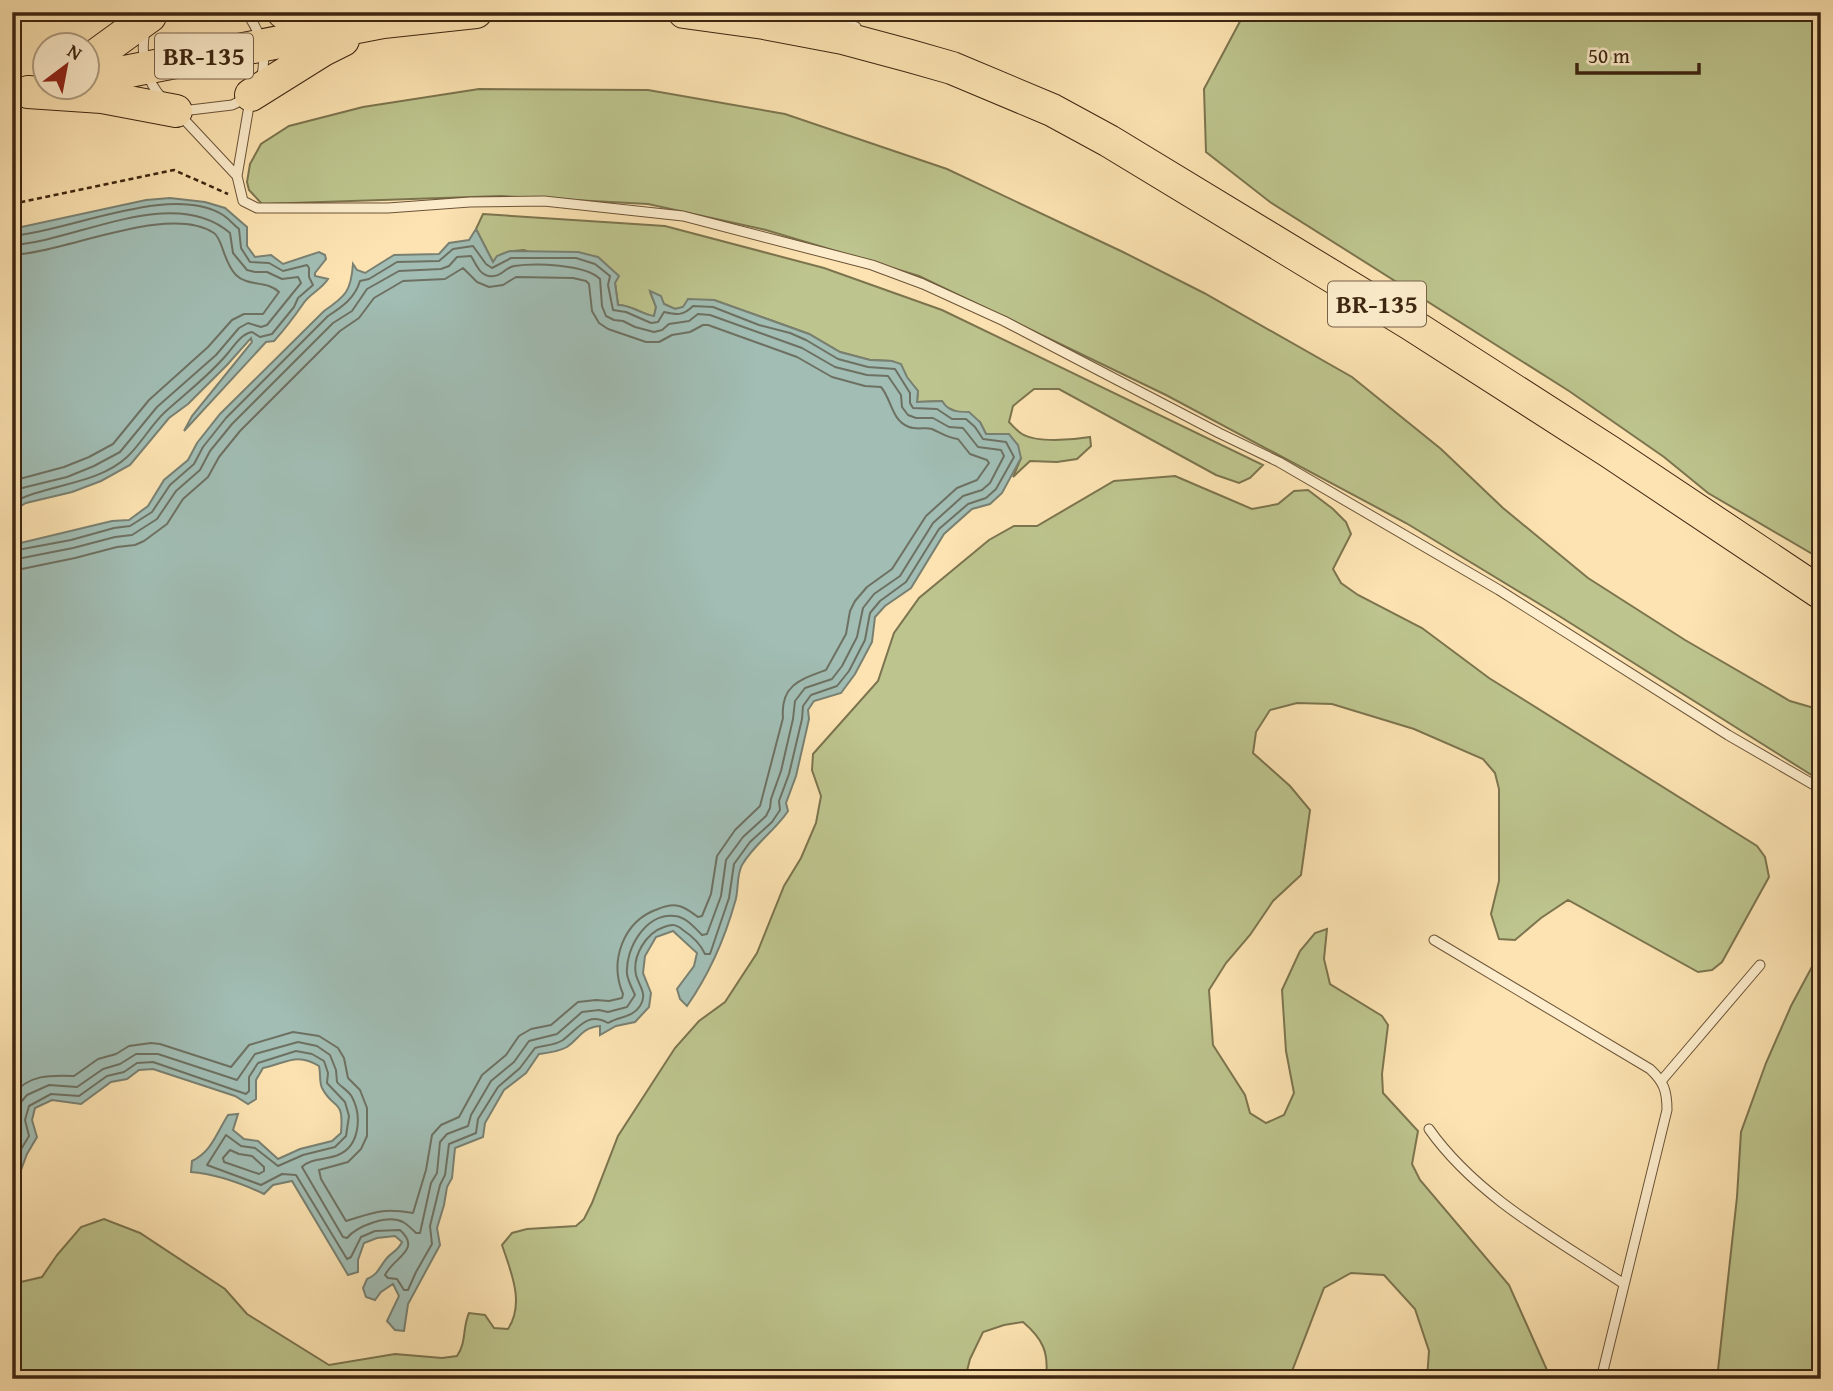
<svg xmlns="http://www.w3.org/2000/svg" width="1833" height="1391" font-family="'Gentium Book Plus',serif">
<rect width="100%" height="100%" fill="#fce3b1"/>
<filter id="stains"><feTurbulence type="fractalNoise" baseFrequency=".00286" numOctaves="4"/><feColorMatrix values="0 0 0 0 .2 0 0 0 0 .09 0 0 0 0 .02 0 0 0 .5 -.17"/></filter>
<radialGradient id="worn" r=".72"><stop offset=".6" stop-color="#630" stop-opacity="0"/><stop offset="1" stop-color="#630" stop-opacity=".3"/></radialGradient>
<path fill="#bdc48d" stroke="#7c744e" stroke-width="2" d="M1245,12H1821V559L1708,493L1664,457L1569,391L1270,202L1206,152L1204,89Z
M479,89L648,90L785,114L947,169L1123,252L1204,293L1352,377L1441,449L1503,508L1588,578L1685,640L1790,701L1821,710V781L1556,614L1406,523L1166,395L919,276L766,230L648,204L501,196L262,204L249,190L247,182L250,164L261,144L289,126L363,107Z
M483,214L665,226L824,268L942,310L1263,465L1250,478L1239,483L1216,475L1059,389H1034L1013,406L1009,422C1013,426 1017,431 1022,434C1037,443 1072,440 1090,437L1091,446L1077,459L1057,462L1030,461L1013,477L1021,458L986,434L980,422L946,407L942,401L917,402L918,391L892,361L870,360L840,352L809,334L714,300L675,309L664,304L650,292L656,307L654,317C641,313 631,305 618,305L615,283L524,250C512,251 500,251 493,262L476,229Z
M1175,476L1252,509L1278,504L1294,491L1308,490L1333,509L1346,522L1351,534L1333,569L1341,583L1358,595L1422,628L1489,678L1757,846L1765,857L1769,877L1722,962L1712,970L1698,972L1568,900L1541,918L1515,940L1499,939L1491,914L1499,881V789L1495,773L1483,759L1414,729L1332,704L1297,703L1270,710L1256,732L1253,753L1290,786L1310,810L1301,875L1273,901L1250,935L1226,963L1209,990L1213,1045L1245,1095L1250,1113L1266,1123L1284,1115L1294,1093L1286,1051L1282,990L1300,951L1315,933L1327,929L1324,959L1330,984L1382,1016L1388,1025L1382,1074L1383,1093L1418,1131L1412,1164L1420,1180L1509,1285L1551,1379H1427L1429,1351L1415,1309L1384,1275L1351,1273L1324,1288L1289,1379H1046C1049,1352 1043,1339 1023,1322L1004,1325L983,1332L970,1359L965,1379H12V1284L42,1277L57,1255L81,1227L104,1219L140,1233L225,1289L247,1314L329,1365L395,1354L442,1358L457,1356C467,1341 462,1329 469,1313L485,1315L494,1328L508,1329C525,1303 511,1272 502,1245L512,1233L527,1229L576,1226L584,1219L592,1203L618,1136L675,1048L699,1021L725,1002L757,953L784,886L801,858L816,823L821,796L812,770L813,754L878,681L894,633L919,598L989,540L1014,526H1037L1114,481Z
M1821,829V894L1814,845Z
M1821,950V1379H1717L1737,1197L1741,1132L1766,1063L1791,1006Z"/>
<path fill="#a1bdb4" stroke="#798072" stroke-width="2" d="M170,198L205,202L225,208L247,227V246L255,257L271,255L283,264L319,252L325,255L326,259L315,273V276L328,279C321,290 309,294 303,304C294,317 285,329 274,341L266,342L184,431L192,416L252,342L251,338L227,365L188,404L169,418L130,465L101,481L72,492L26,503L12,511V229L146,200Z
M476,229L493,262L497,256L510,251L578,252L598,257L619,276L615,283L618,305C631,305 641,314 654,316L656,307L650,291L661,296L664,304L675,309L683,307L688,299L714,300L809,334L840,352L870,360L892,361L901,364L907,377L918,391L917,402L942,401C949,412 957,412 969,412L980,422L986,434H1009L1018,445L1021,458L1002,493L990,504L972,509L944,534L911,588L885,606L875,617L872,642L855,674L841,693L814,701L808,710L809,719L796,776L786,803L788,811C775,831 754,844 742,865C736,876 739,891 735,902C724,941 710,973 687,1006L680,999L677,989L694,966L697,953L673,931L656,937L645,956L643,973L651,993L649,1007L635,1022L616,1026L600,1035V1026C581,1028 581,1037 567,1047C558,1052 548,1053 539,1054L526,1073L504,1090L485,1123L483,1137L455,1148L452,1178L447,1187L444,1205L437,1228L440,1245L408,1304L404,1331L395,1330L387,1321L399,1296L393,1284L381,1292L375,1300L366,1297L363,1288L367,1279C379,1274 379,1267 387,1258C392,1252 398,1251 402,1242L395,1236L377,1238L364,1243L358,1260V1272L348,1275L292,1181L273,1185L264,1194C241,1183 216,1174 191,1172L192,1161C212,1151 216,1134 228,1115L238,1114L233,1130L244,1139L258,1141L278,1159L300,1149L332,1141L341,1133C344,1097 334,1111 322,1088C319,1081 321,1074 319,1066C297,1052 286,1063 263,1068L256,1080V1099L248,1104L235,1096L153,1069L139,1070L127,1079L111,1082L81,1104L52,1100L35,1108L32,1120L37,1137L27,1154L12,1194V545L112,521L129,520L148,506L164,480L188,460L197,443L220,414L324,311C346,296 351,291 353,264L357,270L365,273L394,255L439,254L449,243L469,240Z"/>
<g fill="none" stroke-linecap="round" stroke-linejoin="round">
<path stroke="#6e7162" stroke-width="2" d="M12,236C70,231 171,183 223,215C229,219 234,225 239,229L241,248L250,262L269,263L283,271L307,265L309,268V277L313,285L298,298L294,307L272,334L260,337L252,332C241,334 235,345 228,353C210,375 187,392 165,412C151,425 141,444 127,457C97,485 46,484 12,503
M12,245C78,241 173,184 230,233L233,253L247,270L255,272H267L282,279L298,277L301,283L267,325L261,327L248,323L239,328L216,355L157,407L120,452L94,466L67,477L22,488L12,493
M12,255C64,253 169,203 214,233C223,239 223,262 236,275C248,287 267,280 279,292L263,314H244L232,320L208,347L149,400L113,444L89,457L64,467L12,481
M12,551L71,540L114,528L130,526L152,512L170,485L194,464L203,447L226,418L328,316C342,307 355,298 360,281L369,279L397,262L439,261L453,249L473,246L486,264L492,268L511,258H576L595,264L610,276L608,285L613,310L626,312L651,323L658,322L664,312C677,315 683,316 693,306L713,307L759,325L790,333L806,340L838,359L868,367L895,369L910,393V403L913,408L937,409L952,419H966L975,427L983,439L1006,442L1014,457L996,489L986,498L968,504L939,529L906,582L880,601L870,613L865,640L849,671L837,686L811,695L803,706L802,719L789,774L779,801L780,810L772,822L750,842L734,864L729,898L710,954H705C701,945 692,936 683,930C676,924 672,924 664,927C646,933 632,956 636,975C639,986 648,994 640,1006C632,1018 620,1016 608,1023C587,1011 578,1029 563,1040C554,1046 544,1045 535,1048L520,1068L498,1087L478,1119L476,1133L449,1144L445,1175L440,1185L430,1226L432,1244L416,1272L408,1290H404L397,1279L388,1278L385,1275C394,1257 422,1250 400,1230L375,1231L361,1237L351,1257L347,1259L296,1175L282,1174L261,1185L207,1165L226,1135L241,1146L255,1148L278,1166L303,1155L335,1147L346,1136L349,1116L345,1102L327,1083L328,1073L324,1061L312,1054L296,1051L258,1063L249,1077V1091L246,1094L153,1062L137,1063L124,1072L107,1076L79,1096L51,1094L29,1106L25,1120L29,1136L20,1151L12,1173
M12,560L73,548L115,537L132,535L157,519L176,491L200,470L210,451L232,424L333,323L352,311L367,289L399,271L441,269L449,266L457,257L471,256C476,264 479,274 489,276C501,278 504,268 514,266C535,263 585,264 600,279L602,306L606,316L614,320L623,321L635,327L654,332L662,330L669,324L689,321L698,314L710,315L802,348L835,367L867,375L888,376L901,395L902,407L908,415L916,418H933L949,427L963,428L978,447L1001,450L1004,456L990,483L982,490L963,496L933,523L900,576L874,594L863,608L857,637L842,666L832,679L805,688L795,701L793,719L781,771L771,799L770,808L766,816L743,837L726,860L721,896L707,934L702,935C695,928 686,917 675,916C646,912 625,949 627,974C628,981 632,988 635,995L627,1007L608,1012L599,1010L582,1012L557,1034L529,1041L514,1062L491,1081L471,1115L468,1126L447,1134L440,1142L437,1173L431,1183L420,1233H416C412,1229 408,1225 403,1222C388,1214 357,1226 347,1238L343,1237L302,1167C311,1158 326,1160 338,1155C360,1146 362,1116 352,1097C349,1091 341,1087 337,1082L336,1070L330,1055L317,1046L298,1042L255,1054L237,1080L158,1054H136L120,1064L103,1069L77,1087L49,1085L27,1095L21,1102L16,1117L20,1135L12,1148
M12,571L75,558L117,547L135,545L144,541L167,524L183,499L208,477L219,457L240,431L340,331L359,318L374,298L403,281L445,279L463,268L477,282L489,287L503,285L516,277L573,278L586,281L589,284L592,311L599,323L608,329L646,342H659L672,335L690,332L703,325H708L797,357L832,377L865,386L881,387C892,400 891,420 909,427C917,430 925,427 932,429C941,433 947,438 958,439L970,454L987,460L989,463L977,480L957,488L926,516L892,569L867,587L855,601L850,611L846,634L826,670C801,679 780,685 783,718L760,806L735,830L717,856L711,894L702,916L698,917C692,913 687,908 679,906C672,904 665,906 658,909C623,921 609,961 623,994L622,998L609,1001L596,1000L578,1002L551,1025L531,1029L519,1036L506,1055L482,1075L459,1117L441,1125L432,1135L426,1170L413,1213C381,1208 376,1212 346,1221L321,1179L319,1170L348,1162L361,1149L367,1136V1108L360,1090L348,1078L344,1058L338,1048L319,1036L293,1032L249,1045L231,1067L160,1044L151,1043L129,1046L116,1054L98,1059L74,1076C51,1075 28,1074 12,1096
M230,1150L239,1154L252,1156L264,1167V1171L259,1174L224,1162L223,1158Z"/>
<defs>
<path id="lane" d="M246,12C261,33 268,53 261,79
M827,12L856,27
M145,31C140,55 146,82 163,99
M250,100L237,176L243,201L257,208H388L470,202L544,201L683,216L872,265L923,284L1004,321L1219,433L1279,462L1499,590L1728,735L1821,789
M182,111L232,105L247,98
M179,114L237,176
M1434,940L1650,1069C1664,1082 1667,1091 1667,1110L1601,1379
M1662,1080L1760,965
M1429,1129C1477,1197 1556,1239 1624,1284"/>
<path id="highway" d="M283,12L347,21
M684,12L764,23L843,38L910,56L952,68L1052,110L1109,141L1409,323L1610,452L1821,593
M88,61L150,16
M88,79L383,22L476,12
M28,92L102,97L176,111
M251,95L323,50L343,40"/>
</defs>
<use href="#lane" stroke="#6c5438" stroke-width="11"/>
<use href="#highway" stroke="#3c2510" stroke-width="34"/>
<path stroke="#3c2510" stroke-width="2.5" stroke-dasharray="5 3.5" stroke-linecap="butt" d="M12,204L174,170L228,194"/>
<use href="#lane" stroke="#fdedcc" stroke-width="9"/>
<use href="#highway" stroke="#fce3b1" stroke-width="32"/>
</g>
<g text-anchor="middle" stroke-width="6" stroke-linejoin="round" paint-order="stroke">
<g fill="#fdedcc" stroke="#766148" stroke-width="2">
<rect x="155" y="33.5" width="98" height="45" rx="5"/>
<rect x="1328" y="281.5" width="98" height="45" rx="5"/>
</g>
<g font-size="26" font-weight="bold" fill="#3c2510">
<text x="204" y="65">BR-135</text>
<text x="1377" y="313">BR-135</text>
</g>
</g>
<rect width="1833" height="1391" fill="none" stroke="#fce3b1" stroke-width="42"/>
<rect x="14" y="14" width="1805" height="1363" fill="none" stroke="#3c2510" stroke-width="3.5"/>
<rect x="21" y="21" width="1791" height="1349" fill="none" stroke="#3c2510" stroke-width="2"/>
<g transform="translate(66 66) rotate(32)"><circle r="33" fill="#fdedcc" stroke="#b09d81" stroke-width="2"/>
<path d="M0-5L12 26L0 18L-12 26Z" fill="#8f2418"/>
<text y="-10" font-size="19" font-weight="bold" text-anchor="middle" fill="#3c2510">N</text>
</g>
<path d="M1577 63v10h122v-10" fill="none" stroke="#3c2510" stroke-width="3.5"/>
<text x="1588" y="63" font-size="21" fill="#3c2510" stroke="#fdedcc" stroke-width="5" paint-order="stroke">50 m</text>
<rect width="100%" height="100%" filter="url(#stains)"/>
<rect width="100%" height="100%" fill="url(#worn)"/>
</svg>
